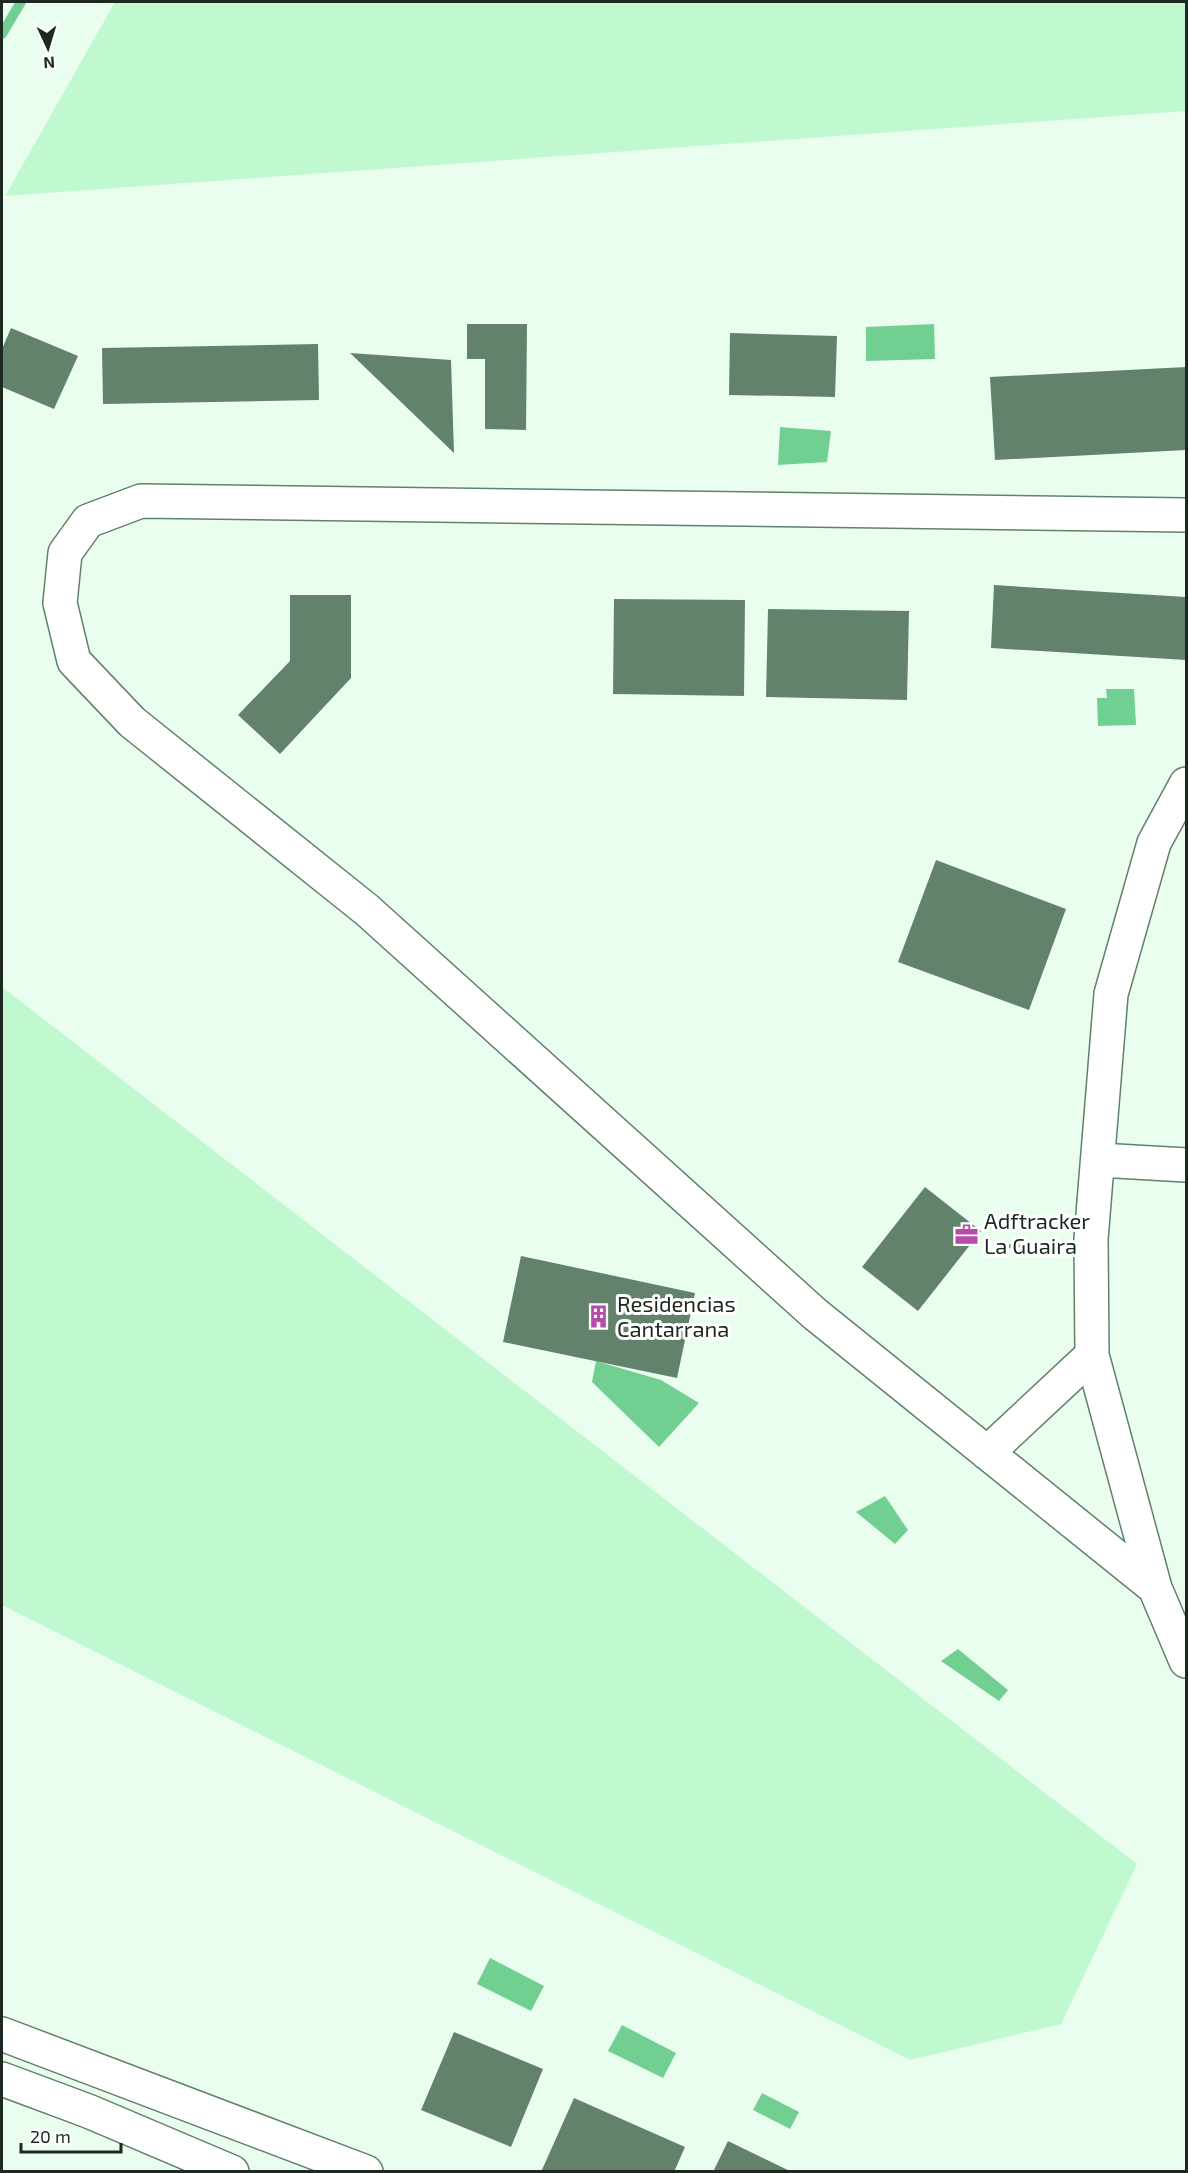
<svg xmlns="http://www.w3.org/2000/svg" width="1188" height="2173" font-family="'Exo 2',sans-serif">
<rect width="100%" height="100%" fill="#eafeef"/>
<path fill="#c0f8d0" d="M115,2H1186V111L5,196Z
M2,987L1137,1864L1061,2024L910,2060L2,1605Z"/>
<path fill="#71d091" d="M934,324L935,359L866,361V327Z
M780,427L831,431L827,462L778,465Z
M1106,689H1134L1136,725L1098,726L1097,698H1107Z
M596,1361L661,1380L699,1403L659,1447L592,1382Z
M885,1496L908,1530L895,1544L856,1512Z
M958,1649L1008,1690L999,1701L941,1661Z
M490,1958L544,1986L531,2011L477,1984Z
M622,2025L676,2053L663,2078L608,2051Z
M762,2093L799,2112L790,2129L753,2110Z"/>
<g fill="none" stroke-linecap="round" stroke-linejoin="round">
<path stroke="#71d091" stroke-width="10" d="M2,34L21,2"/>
</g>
<path fill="#63826b" d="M467,324H527L526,430L485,429V359H467Z
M11,328L78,356L54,409L2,387V349Z
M730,333L837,336L835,397L729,395Z
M318,344L319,400L103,404L102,348Z
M350,353L451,360L454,453Z
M1186,367V450L995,460L990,377Z
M994,585L1186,597V660L991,648Z
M290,595H351V678L280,754L238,715L290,661Z
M614,599L745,600L744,696L613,694Z
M768,609L909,611L907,700L766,697Z
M936,860L1066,909L1029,1010L898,962Z
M925,1187L981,1231L918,1311L862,1267Z
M521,1256L695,1293L677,1378L503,1342Z
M454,2032L543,2069L511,2147L421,2110Z
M574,2098L685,2147L674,2172H541Z
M728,2141L792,2172H713Z"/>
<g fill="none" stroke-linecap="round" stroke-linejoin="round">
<defs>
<path id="minor" d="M1186,784L1154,843L1111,994L1091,1239L1092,1355L1155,1588L1186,1661
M1099,1160L1186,1165
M987,1453L1092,1355
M1155,1588L815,1314L367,910L132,722L74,661L60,603L65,553L88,521L141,501L1186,515"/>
<path id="major" d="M2,2034L366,2172
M2,2079L88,2111L232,2172"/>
</defs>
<use href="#minor" stroke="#62806a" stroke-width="36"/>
<use href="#major" stroke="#62806a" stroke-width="36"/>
<path stroke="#829286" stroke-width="4" stroke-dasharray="6 3" stroke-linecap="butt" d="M1000,1247L1058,1242"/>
<use href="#minor" stroke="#fff" stroke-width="33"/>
<use href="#major" stroke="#fff" stroke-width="33"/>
</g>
<defs>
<symbol id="office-bare" viewBox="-9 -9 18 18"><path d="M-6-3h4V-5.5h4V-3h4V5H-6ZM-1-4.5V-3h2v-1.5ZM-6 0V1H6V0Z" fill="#b84ba9" stroke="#fff" stroke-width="2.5" paint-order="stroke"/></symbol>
<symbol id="building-bare" viewBox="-9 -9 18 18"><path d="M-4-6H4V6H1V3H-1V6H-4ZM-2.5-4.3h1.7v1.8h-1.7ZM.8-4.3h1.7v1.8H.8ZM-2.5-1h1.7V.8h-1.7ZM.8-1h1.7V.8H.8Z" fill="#b84ba9" stroke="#fff" stroke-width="2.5" paint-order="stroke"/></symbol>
</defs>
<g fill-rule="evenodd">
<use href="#office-bare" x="950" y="1218" width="33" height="33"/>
<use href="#building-bare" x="582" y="1300" width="33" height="33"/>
</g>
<g text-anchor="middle" stroke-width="6" stroke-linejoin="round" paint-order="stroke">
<g font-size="22" fill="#1d2920" stroke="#fff" text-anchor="start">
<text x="984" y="1229">Adftracker<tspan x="984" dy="25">La Guaira</tspan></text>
<text x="617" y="1312">Residencias<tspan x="617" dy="25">Cantarrana</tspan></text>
</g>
</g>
<rect width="1188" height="2173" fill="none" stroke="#1d2920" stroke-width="6"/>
<g transform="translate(48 48) rotate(176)" stroke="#ffffff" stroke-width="4.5" paint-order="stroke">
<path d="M0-4.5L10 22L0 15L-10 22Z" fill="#1d2920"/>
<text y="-9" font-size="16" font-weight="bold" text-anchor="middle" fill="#1d2920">N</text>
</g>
<path d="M21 2143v9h100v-9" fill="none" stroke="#1d2920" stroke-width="3"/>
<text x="30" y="2143" font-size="18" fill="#1d2920" stroke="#ffffff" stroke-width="4.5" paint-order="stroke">20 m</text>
</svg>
